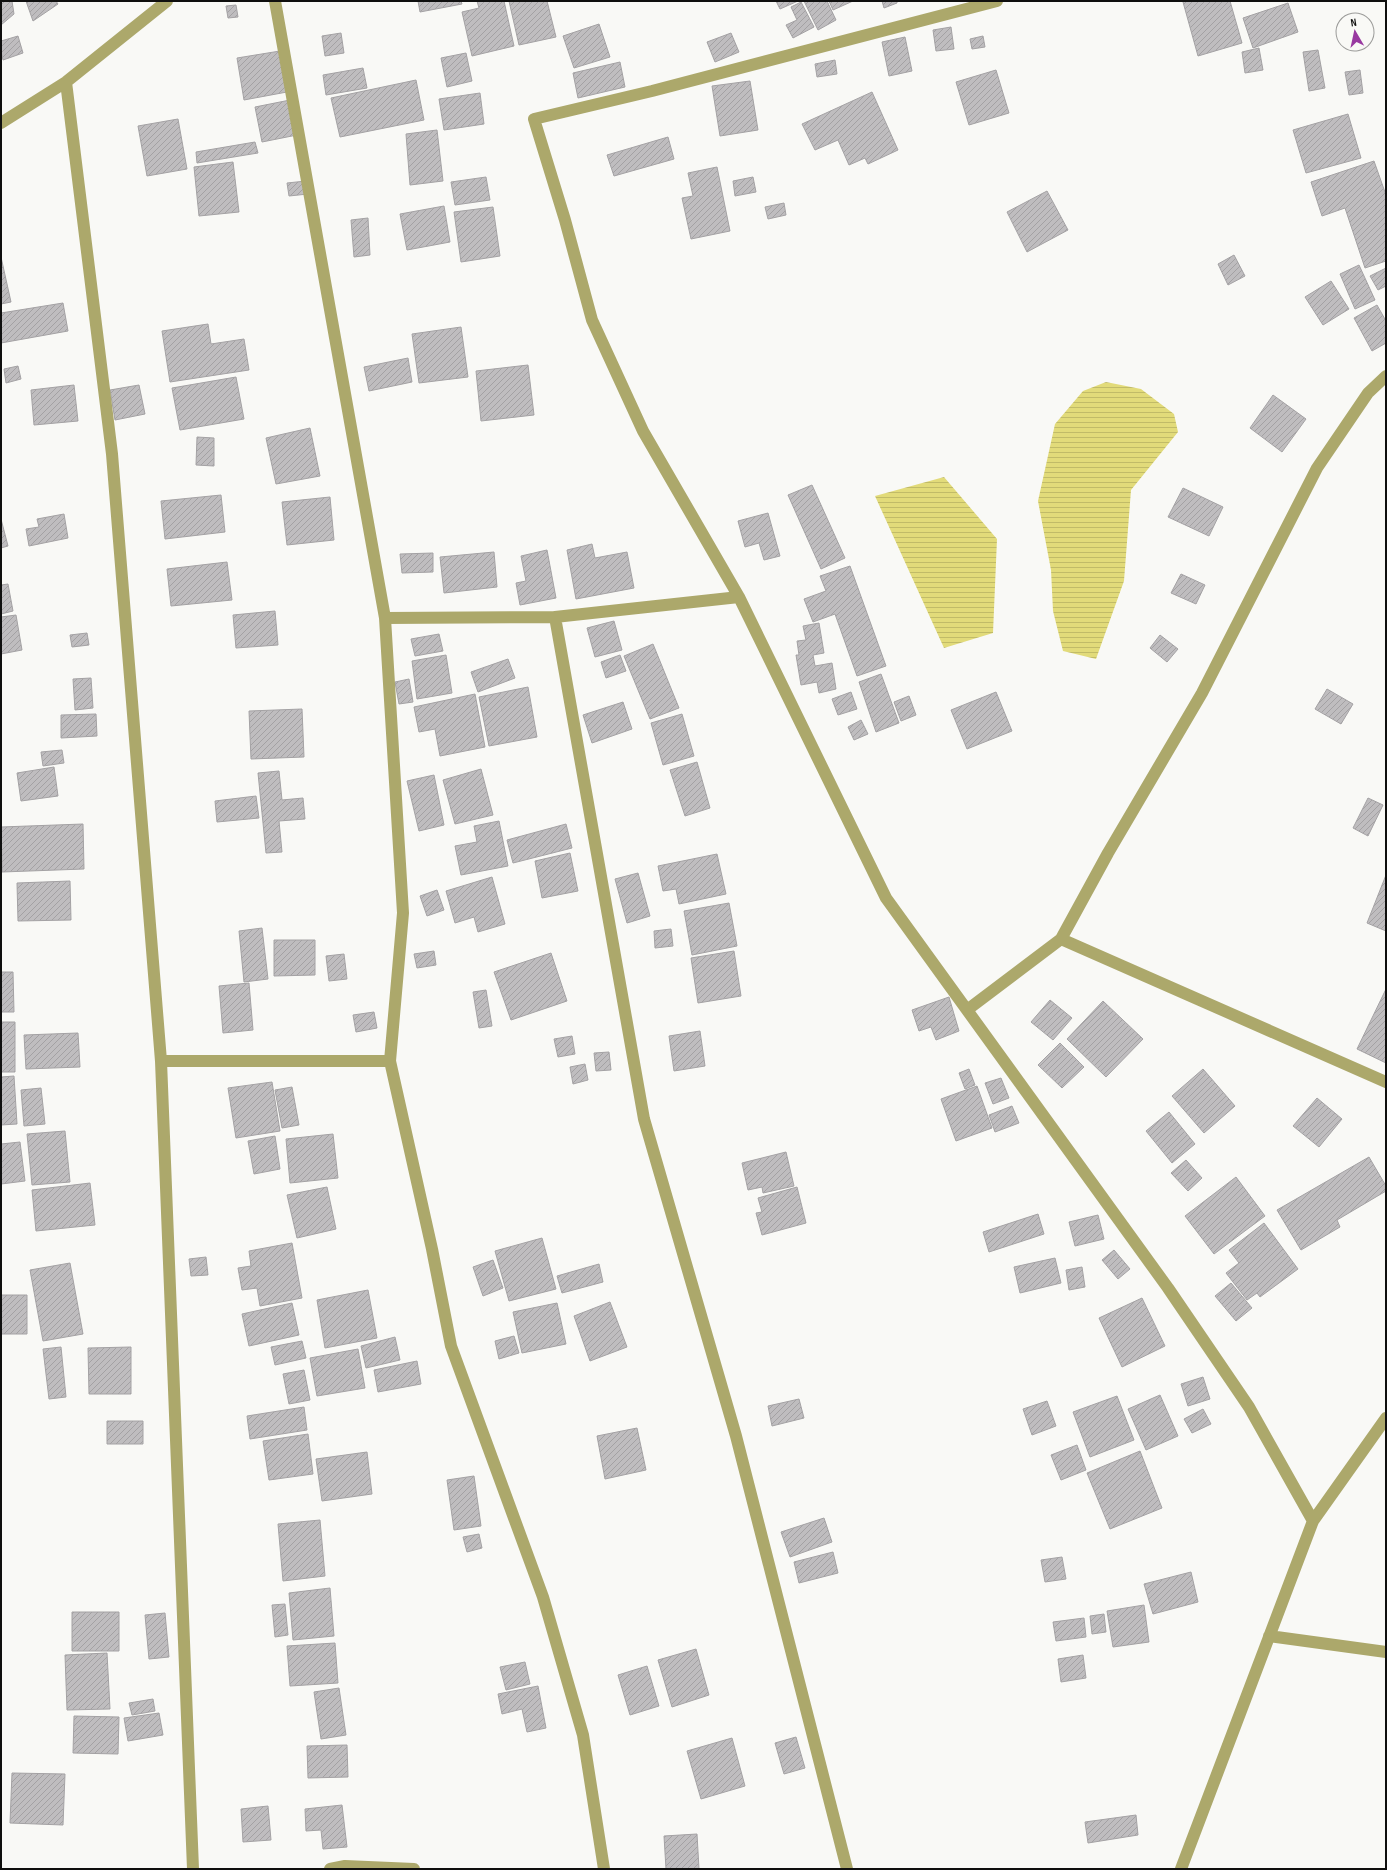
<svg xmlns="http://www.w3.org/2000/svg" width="1387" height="1870" font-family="'Sofia Sans Condensed',sans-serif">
<defs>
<pattern id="water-rules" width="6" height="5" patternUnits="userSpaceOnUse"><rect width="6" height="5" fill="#e2db7a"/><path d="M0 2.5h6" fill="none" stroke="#c1bb68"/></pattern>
<pattern id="building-hatch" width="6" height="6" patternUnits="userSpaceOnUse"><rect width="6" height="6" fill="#bfbdbf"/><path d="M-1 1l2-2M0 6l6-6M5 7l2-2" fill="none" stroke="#a3a1a3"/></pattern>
</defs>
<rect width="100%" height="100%" fill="#f9f9f6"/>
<path fill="url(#water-rules)" d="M1106,382L1141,389L1174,414L1178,432L1131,490L1124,581L1096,659L1063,651L1053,611L1051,570L1038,501L1055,424L1083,391Z
M944,477L997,539L993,633L944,648L875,496Z"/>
<path fill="url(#building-hatch)" stroke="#a4a2a4" d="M1,1H12L14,14L1,25Z
M26,1H56L58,4L33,21Z
M418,1H461L462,4L420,12Z
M477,1H504L514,46L472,56L462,12L479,8Z
M509,1H547L556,37L519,45Z
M776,1H798L780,9Z
M804,1H827L836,20L818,30Z
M829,1H853L833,10Z
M882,1H897V3L884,8Z
M1186,1H1230L1242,43L1198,56L1183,2Z
M801,2L814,27L793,38L786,25L797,20L791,7Z
M1288,3L1298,32L1253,48L1243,18Z
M236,5L238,17L228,18L226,6Z
M599,24L610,57L574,68L563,36Z
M951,27L954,49L936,51L933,30Z
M341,33L344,53L325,56L322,36Z
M731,33L739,52L715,62L707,42Z
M18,36L23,53L3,60L1,52V41Z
M983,36L985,47L972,49L970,39Z
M905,37L912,71L889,76L882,42Z
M1259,48L1263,70L1245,73L1242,52Z
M1318,50L1325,88L1309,91L1303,52Z
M280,51L287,92L244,100L237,58Z
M466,53L472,81L447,87L441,58Z
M835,60L837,74L817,77L815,64Z
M620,62L625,87L578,98L573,73Z
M363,68L367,88L326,95L323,75Z
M996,70L1009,113L969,125L956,82Z
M1360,70L1363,93L1349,95L1345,72Z
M416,80L424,120L340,137L331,98Z
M750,81L758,130L720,136L712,86Z
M872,92L898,150L868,164L865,158L849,165L838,140L815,150L802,124Z
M480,93L484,124L444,130L439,99Z
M290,100L297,135L262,142L255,107Z
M1348,114L1361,158L1306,173L1293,130Z
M178,119L187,169L147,176L138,126Z
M437,130L443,181L410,185L406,134Z
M668,137L674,159L614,176L607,155Z
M255,142L258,153L197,163L196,152Z
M1374,161L1386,195V261L1365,268L1345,208L1322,216L1311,182Z
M233,162L239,212L199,216L194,167Z
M717,167L730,231L691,239L682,198L693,196L688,173Z
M486,177L490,200L455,205L451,182Z
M753,177L756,192L735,196L733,181Z
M306,181L308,194L289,196L287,183Z
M1047,191L1068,230L1027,252L1007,212Z
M784,203L786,215L768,219L765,207Z
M444,206L450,242L407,250L400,214Z
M493,207L500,256L461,262L454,212Z
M368,218L370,255L354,257L351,220Z
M1234,255L1245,276L1228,285L1218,264Z
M1,257L11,302L1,304Z
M1359,265L1375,300L1355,309L1340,274Z
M1386,268V286L1378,290L1370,276Z
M1331,281L1349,309L1323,325L1305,297Z
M63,303L68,331L1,343V313Z
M1377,305L1386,321V343L1372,351L1354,318Z
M208,324L211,344L244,339L249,370L170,382L162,331Z
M461,327L468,377L419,383L412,334Z
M408,358L412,382L369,391L364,367Z
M528,365L534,415L481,421L476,371Z
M18,366L21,379L6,383L4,369Z
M236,377L244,419L180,430L172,388Z
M74,385L78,421L34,425L31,390Z
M139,385L145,414L115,420L110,390Z
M1273,395L1306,419L1282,452L1250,428Z
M310,428L320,476L276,484L266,438Z
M197,437L214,438V466L196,465Z
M812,485L845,558L821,569L788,495Z
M1183,488L1223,507L1209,536L1168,517Z
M221,495L225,532L165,539L161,501Z
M330,497L334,540L287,545L282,502Z
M768,513L780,556L764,560L759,543L745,547L738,521Z
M64,514L68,538L29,546L26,529L39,527L37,519Z
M1,519L8,546L1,548Z
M592,544L595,558L627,552L634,588L576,599L567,550Z
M547,550L556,598L520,605L516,583L526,581L521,556Z
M494,552L497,587L444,593L440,557Z
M433,553V572L402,573L400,554Z
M227,562L232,600L171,606L167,569Z
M850,566L886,666L857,676L835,614L813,622L804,599L826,591L820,576Z
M1181,574L1205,585L1196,604L1171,593Z
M8,584L13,611L1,614V585Z
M275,611L278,645L236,648L233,615Z
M16,615L22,650L1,654V617Z
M614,621L622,650L595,657L587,628Z
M819,623L824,653L813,655L815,666L832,663L836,689L819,693L817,682L801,685L796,655H799L797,641L806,640L803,626Z
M87,633L89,645L72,647L70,635Z
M439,634L443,651L415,656L411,639Z
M1160,635L1178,649L1167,662L1150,648Z
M653,644L679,708L650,719L624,656Z
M446,655L452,693L417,699L412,661Z
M620,655L626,671L606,678L601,662Z
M508,659L515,678L478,692L471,672Z
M881,674L899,723L876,732L859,682Z
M91,678L93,708L75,710L73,679Z
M409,679L413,702L399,704L395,682Z
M528,687L537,737L489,746L479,697Z
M1327,689L1353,704L1341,724L1315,709Z
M851,692L857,709L838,715L832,699Z
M996,692L1012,731L967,749L951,710Z
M475,694L485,747L440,756L435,729L419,732L414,707Z
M909,696L916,715L901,721L894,702Z
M623,702L632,729L592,743L583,715Z
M302,709L304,757L251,759L249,711Z
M96,714L97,736L61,738V715Z
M682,714L694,756L663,765L651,723Z
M861,720L868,734L854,740L848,727Z
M62,750L64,763L43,766L41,752Z
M697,762L710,808L685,816L670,770Z
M54,767L58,796L21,801L17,773Z
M481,769L493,815L455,824L443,780Z
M279,771L282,800L303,798L305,819L279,821L282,852L266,853L258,773Z
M434,775L444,825L419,831L407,781Z
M256,796L259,818L217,822L215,801Z
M1368,798L1383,805L1368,836L1353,828Z
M499,821L508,866L461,875L455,846L477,842L474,826Z
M83,824L84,869L2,872L1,827Z
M566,824L572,848L513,863L507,840Z
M570,853L578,891L542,898L535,861Z
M717,854L726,894L679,904L676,889L663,891L658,866Z
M638,873L650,916L627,923L615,879Z
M1386,875V931L1367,923Z
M492,877L505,924L478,932L474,917L455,923L446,891Z
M70,881L71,920L18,921L17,883Z
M437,890L444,910L427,916L420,896Z
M729,903L737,946L692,955L684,911Z
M262,928L268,979L244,982L239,931Z
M671,929L673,946L655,948L654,931Z
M274,940H315V975L274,976Z
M434,951L436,965L417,968L414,954Z
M734,951L741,996L698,1003L691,958Z
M551,953L567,1001L511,1020L494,972Z
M344,954L347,979L329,981L326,956Z
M1,972H13L14,1012H1Z
M249,983L253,1030L223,1033L219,986Z
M1386,989V1063L1357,1049Z
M486,990L492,1026L479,1028L473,992Z
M949,997L959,1031L936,1040L931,1027L919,1031L912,1010Z
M1050,1000L1072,1018L1053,1040L1031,1022Z
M1103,1001L1143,1039L1106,1077L1067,1039Z
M374,1012L377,1028L356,1032L353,1015Z
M1,1022H15V1072H1Z
M700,1031L705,1066L674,1071L669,1036Z
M78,1033L80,1067L26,1069L24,1035Z
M572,1036L575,1054L558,1057L554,1039Z
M1060,1043L1084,1067L1062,1088L1038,1065Z
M609,1052L611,1070L596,1071L594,1053Z
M585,1064L588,1080L573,1084L570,1067Z
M969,1069L975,1085L965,1089L959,1073Z
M1203,1069L1235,1106L1204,1133L1172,1096Z
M14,1076L17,1124L1,1125V1077Z
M1001,1078L1009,1098L993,1104L985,1083Z
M272,1082L280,1131L236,1138L228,1088Z
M977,1086L992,1128L956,1141L941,1099Z
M292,1087L299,1125L282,1128L275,1090Z
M41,1088L45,1124L24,1126L21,1090Z
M1317,1098L1342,1119L1319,1147L1293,1126Z
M1012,1106L1019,1123L995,1132L989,1115Z
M1169,1112L1195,1144L1172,1163L1146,1131Z
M65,1131L70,1182L32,1185L27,1134Z
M333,1134L338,1178L290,1183L286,1139Z
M275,1136L280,1169L254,1174L248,1141Z
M20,1142L25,1181L1,1184V1144Z
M786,1152L794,1186L763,1193L762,1187L748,1190L742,1163Z
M1369,1157L1386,1186V1191L1337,1220L1340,1227L1301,1250L1277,1210Z
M1186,1160L1202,1178L1188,1191L1171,1173Z
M1236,1177L1265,1216L1214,1254L1185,1216Z
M90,1183L95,1225L36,1231L32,1190Z
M327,1187L336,1229L297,1238L287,1195Z
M797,1187L806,1223L762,1235L756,1213L762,1212L758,1198Z
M1038,1214L1044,1234L989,1252L983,1232Z
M1098,1215L1104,1239L1075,1246L1069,1222Z
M1264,1223L1298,1269L1260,1297L1257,1293L1247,1300L1226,1273L1239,1263L1229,1250Z
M542,1238L556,1289L509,1301L495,1251Z
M292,1243L302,1298L260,1306L257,1288L242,1290L238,1268L251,1266L249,1251Z
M1114,1250L1130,1269L1118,1279L1102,1260Z
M206,1257L208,1275L191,1276L189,1259Z
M1055,1258L1061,1283L1020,1293L1014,1267Z
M493,1260L503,1288L483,1296L473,1267Z
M70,1263L83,1334L43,1341L30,1270Z
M599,1264L603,1282L562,1293L557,1276Z
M1082,1267L1085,1287L1069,1290L1066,1270Z
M1231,1283L1252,1308L1236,1321L1215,1296Z
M368,1290L377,1338L325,1348L317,1300Z
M1,1295H27V1334H1Z
M1142,1298L1165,1346L1122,1367L1099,1318Z
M610,1302L627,1347L590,1361L574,1316Z
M292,1303L299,1335L249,1346L242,1314Z
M557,1303L566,1344L522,1353L513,1312Z
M514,1336L519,1353L499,1359L495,1341Z
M395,1337L400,1360L366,1368L361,1346Z
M302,1341L306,1358L275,1365L271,1347Z
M61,1347L66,1397L49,1399L43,1349Z
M131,1347V1394H89L88,1348Z
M358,1349L365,1388L317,1396L310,1358Z
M417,1361L421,1384L378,1392L374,1370Z
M304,1370L310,1400L289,1404L283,1374Z
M1203,1377L1210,1399L1188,1406L1181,1384Z
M1160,1395L1178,1436L1146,1450L1128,1409Z
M1117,1396L1134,1440L1090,1457L1073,1412Z
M799,1399L804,1418L772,1426L768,1406Z
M1047,1401L1056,1426L1032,1435L1023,1409Z
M304,1407L307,1430L250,1439L247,1416Z
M1203,1409L1211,1424L1192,1433L1184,1419Z
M107,1421H143V1444H107Z
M637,1428L646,1470L605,1479L597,1436Z
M308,1434L313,1474L269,1480L263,1441Z
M1077,1445L1086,1470L1061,1480L1051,1455Z
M1140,1451L1162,1508L1110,1529L1087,1473Z
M367,1452L372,1494L322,1501L316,1459Z
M474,1476L481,1526L454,1530L447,1480Z
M824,1518L832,1542L790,1557L781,1532Z
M320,1520L325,1576L283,1581L278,1524Z
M479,1534L482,1548L467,1552L463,1537Z
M833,1552L838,1573L799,1583L794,1562Z
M1062,1557L1066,1579L1045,1582L1041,1560Z
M1191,1572L1198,1602L1153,1614L1144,1584Z
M330,1588L334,1636L293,1640L289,1593Z
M285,1604L288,1635L275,1637L272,1605Z
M1144,1605L1149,1642L1113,1647L1107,1611Z
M72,1612H119V1651H72Z
M165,1613L169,1657L149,1659L145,1615Z
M1104,1614L1106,1632L1092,1634L1090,1616Z
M1084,1618L1086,1637L1056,1641L1053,1622Z
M335,1643L338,1683L290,1686L287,1646Z
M696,1649L709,1695L672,1707L658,1660Z
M107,1653L110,1709L67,1710L65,1655Z
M1083,1655L1086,1678L1061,1682L1058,1659Z
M525,1662L530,1684L506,1690L500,1667Z
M647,1666L659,1706L630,1715L618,1675Z
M538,1686L546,1728L527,1732L522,1709L502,1714L498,1694Z
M339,1688L346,1735L321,1739L314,1692Z
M153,1699L155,1711L132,1715L129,1703Z
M159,1713L163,1735L128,1741L124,1718Z
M74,1716L119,1717L118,1754L73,1753Z
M796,1737L805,1768L784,1774L775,1743Z
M732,1738L745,1786L701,1799L687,1751Z
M347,1745L348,1777L308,1778L307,1746Z
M12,1773L65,1774L63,1825L10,1823Z
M342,1805L347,1847L323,1849L321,1830L306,1831L305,1809Z
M268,1806L271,1840L243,1842L241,1809Z
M1136,1815L1138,1835L1088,1843L1085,1822Z
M697,1834L699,1869H666L664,1836Z"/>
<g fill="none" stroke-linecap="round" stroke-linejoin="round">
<path stroke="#aca86b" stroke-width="12" d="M275,1L385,618L403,913L390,1061L432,1249L451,1346L543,1597L583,1735L604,1869
M997,1L652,91L534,119L565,220L592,320L643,431L739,597L886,898L1168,1288L1249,1407L1313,1521L1181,1869
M66,82L112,454L161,1061L193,1869
M1,123L66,82L167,1
M555,617L644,1119L736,1436L847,1869
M385,618L555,617L739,597
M1061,939L1386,1082
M967,1010L1061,939L1108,853L1202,693L1317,468L1368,393L1386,376
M161,1061H390
M1313,1521L1386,1418
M1269,1636L1386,1652
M330,1869L345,1866L414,1869"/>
</g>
<rect width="1387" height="1870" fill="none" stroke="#0f0f0e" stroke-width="4"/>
<g transform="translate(1355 32) rotate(351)"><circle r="19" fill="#f9f9f6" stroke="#9b9b99"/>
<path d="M0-3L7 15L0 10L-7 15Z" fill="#9939a1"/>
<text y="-6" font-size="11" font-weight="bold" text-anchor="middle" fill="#0f0f0e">N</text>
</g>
</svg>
